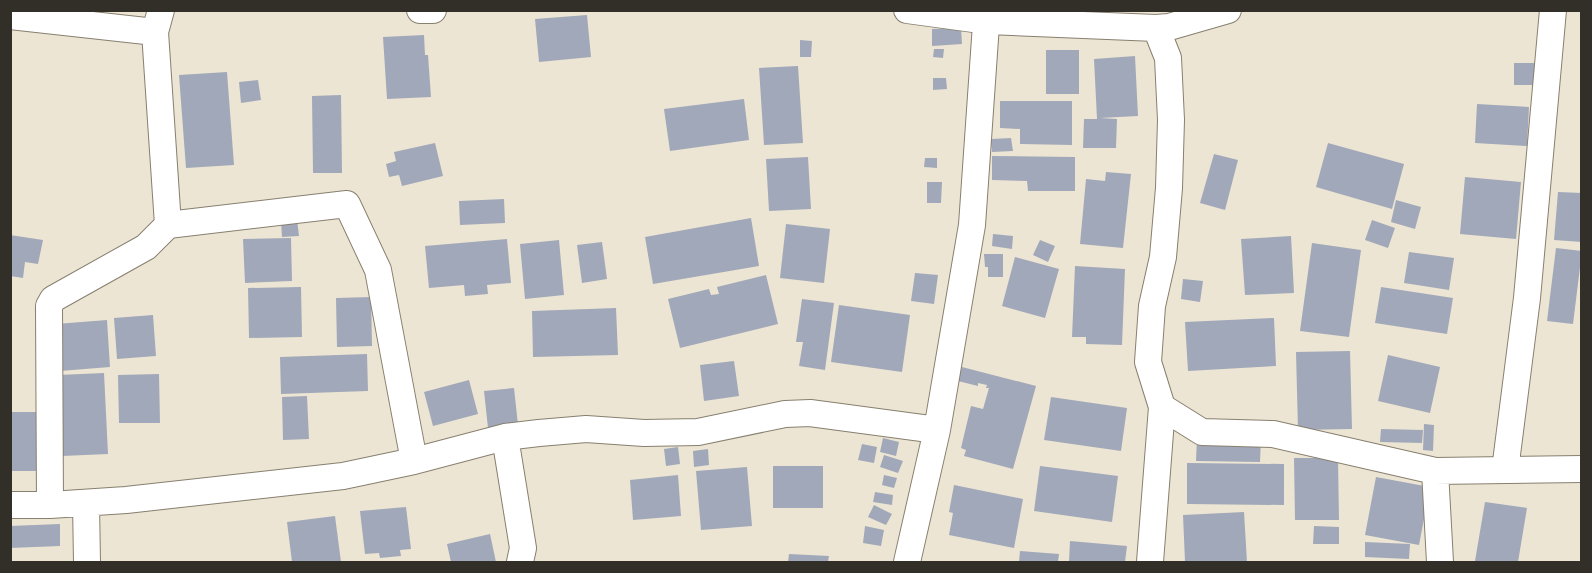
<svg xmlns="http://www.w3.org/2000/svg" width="1592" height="573" font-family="Quicksand,sans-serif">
<rect width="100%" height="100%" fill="#ede5d3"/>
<path fill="#a1a8b9" d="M587,15L591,57L539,62L535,19Z
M961,28L962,44L932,46V29Z
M424,35L425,55H428L431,97L387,99L383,37Z
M800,40L812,41L811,57H800Z
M934,49H944L943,58L933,57Z
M1046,50H1079V94H1046Z
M1135,56L1138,116L1100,118L1117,119L1116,148H1083L1084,119H1097L1094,59Z
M1514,63H1538V85H1514Z
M798,66L803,143L764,145L759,68Z
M227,72L234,165L186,168L179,75Z
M933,78H946L947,89L933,90Z
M258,80L261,100L241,103L239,82Z
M341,95L342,173H313L312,96Z
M744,99L749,140L670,151L664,109Z
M1000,101H1072V145L1020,144V129L1000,128Z
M1477,104L1529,107L1527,146L1475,143Z
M1011,138L1013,151L992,152L991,139Z
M435,143L443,176L402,186L399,175L389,177L386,164L396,161L394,152Z
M1328,143L1404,164L1392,209L1316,187Z
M1214,154L1238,160L1225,210L1200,203Z
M992,156L1075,157V191H1028L1027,181L992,180Z
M808,157L811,209L769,211L766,159Z
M925,158H937V168L924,167Z
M1106,172L1131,174L1123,248L1080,244L1086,179L1105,181Z
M1465,177L1521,182L1516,239L1460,234Z
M927,182H942L941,203H927Z
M1558,192L1582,193V242L1554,240Z
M504,199L505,223L460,225L459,201Z
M1396,200L1421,207L1415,229L1391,222Z
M751,218L759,266L653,284L645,237Z
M297,219L299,236L282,237L281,221Z
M1372,220L1395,228L1388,248L1365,240Z
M786,224L830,229L824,283L780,278Z
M993,234L1013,236L1012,249L992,246Z
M10,235L43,240L38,264L25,262L23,278L10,276Z
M1291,236L1294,293L1245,295L1241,239Z
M291,238L292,281L245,283L243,239Z
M507,239L511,283L487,285L488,294L465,296L464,285L429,288L425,246Z
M559,240L564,295L525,299L520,244Z
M1040,240L1055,246L1048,262L1033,255Z
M602,242L607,279L582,283L577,245Z
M1312,243L1361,250L1349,337L1300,331Z
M1556,248L1582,251L1573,324L1547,321Z
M1409,252L1454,258L1449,290L1404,283Z
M984,254H1003V277H988V267H985Z
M1015,257L1059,269L1045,318L1002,306Z
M1075,266L1125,269L1122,345L1086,344V337H1072Z
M915,273L938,275L934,304L911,301Z
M766,275L778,324L680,348L668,299L709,289L711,295L719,294L717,287Z
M1183,279L1203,281L1200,302L1181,299Z
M301,287L302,337L249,338L248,288Z
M1381,287L1453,298L1447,334L1375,323Z
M371,297L372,346L337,347L336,298Z
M802,299L834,303L825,370L799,366L803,342H796Z
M839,305L910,315L902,372L831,362Z
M616,308L618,355L533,357L532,311Z
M153,315L156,356L117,359L114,318Z
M1274,318L1276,366L1188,371L1185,322Z
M107,320L110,367L60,371L56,324Z
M1350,351L1352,429L1298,430L1296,352Z
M367,354L368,391L281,394L280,357Z
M1388,355L1440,367L1430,413L1378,401Z
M734,361L739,396L704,401L700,365Z
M962,367L1036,386L1013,469L964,456L966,450L961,448L971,406L983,409L989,388H986L987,385L978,383V386L958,381Z
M104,373L108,454L62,456L58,375Z
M159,374L160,423H119L118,375Z
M469,380L478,414L433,426L424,392Z
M514,388L518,425L488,428L484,391Z
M307,396L309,439L283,440L282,397Z
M1051,397L1127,408L1121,451L1044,440Z
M10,412H37V471H10Z
M1424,424L1434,425L1433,451L1423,450Z
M1381,429L1423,430L1422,443L1380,442Z
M883,438L899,442L896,456L880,452Z
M1197,438H1261L1260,462L1196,461Z
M862,444L877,447L874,463L858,460Z
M678,447L680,464L666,466L664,449Z
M708,449L709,465L694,467L693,451Z
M884,455L903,461L898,473L880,467Z
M1294,458H1338L1339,520H1295Z
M1187,463L1284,464V505L1187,504Z
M773,466H823V508H773Z
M1040,466L1118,476L1112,522L1034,511Z
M747,467L752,526L701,530L696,471Z
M678,475L681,516L633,520L630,480Z
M884,475L897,478L894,488L882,485Z
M1376,477L1430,487L1419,545L1365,535Z
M954,485L1023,499L1014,548L949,535L953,513L949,512Z
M875,492L893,495L892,505L873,502Z
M1485,502L1527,508L1518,562L1475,561Z
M874,505L892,514L886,525L868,517Z
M406,507L411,549L400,550L401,556L380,558L379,553L365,554L360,511Z
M1244,512L1247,562H1185L1183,515Z
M335,516L341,562H292L287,522Z
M60,524V546L10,548V526Z
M865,526L884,530L881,546L863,543Z
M1314,526L1339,527V544H1313Z
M490,534L496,562H451L447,544Z
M1070,541L1127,546L1125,562H1069Z
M1365,542L1410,544L1409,559L1365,557Z
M1020,551L1059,554L1058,562H1019Z
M789,554L829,556L828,562H788Z"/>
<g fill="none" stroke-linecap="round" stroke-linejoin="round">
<defs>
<path id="minor" d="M420,10H433
M907,10L988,21L1156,28L1169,27L1228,10
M10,16L155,32L161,10
M155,32L168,225L347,204L378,270L414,461
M1162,407L1202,432L1273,434L1435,471L1582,469
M505,437L523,548L520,562
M1505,470L1527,298L1553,10
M1435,471L1440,562
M86,503L87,562
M10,505H50L126,500L343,476L414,461L505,437L539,433L586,429L644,433L698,432L785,414L810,413L937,430
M50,505L49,306L53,299L146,247L168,225
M907,562L937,430L972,225L987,10
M1150,562L1162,407L1148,362L1152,306L1163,257L1169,188L1171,120L1168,58L1156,28"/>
</defs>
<use href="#minor" stroke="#877f6f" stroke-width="28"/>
<use href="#minor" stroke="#fff" stroke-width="26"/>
</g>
<rect width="1592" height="573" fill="none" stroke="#322f28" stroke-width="24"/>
</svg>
